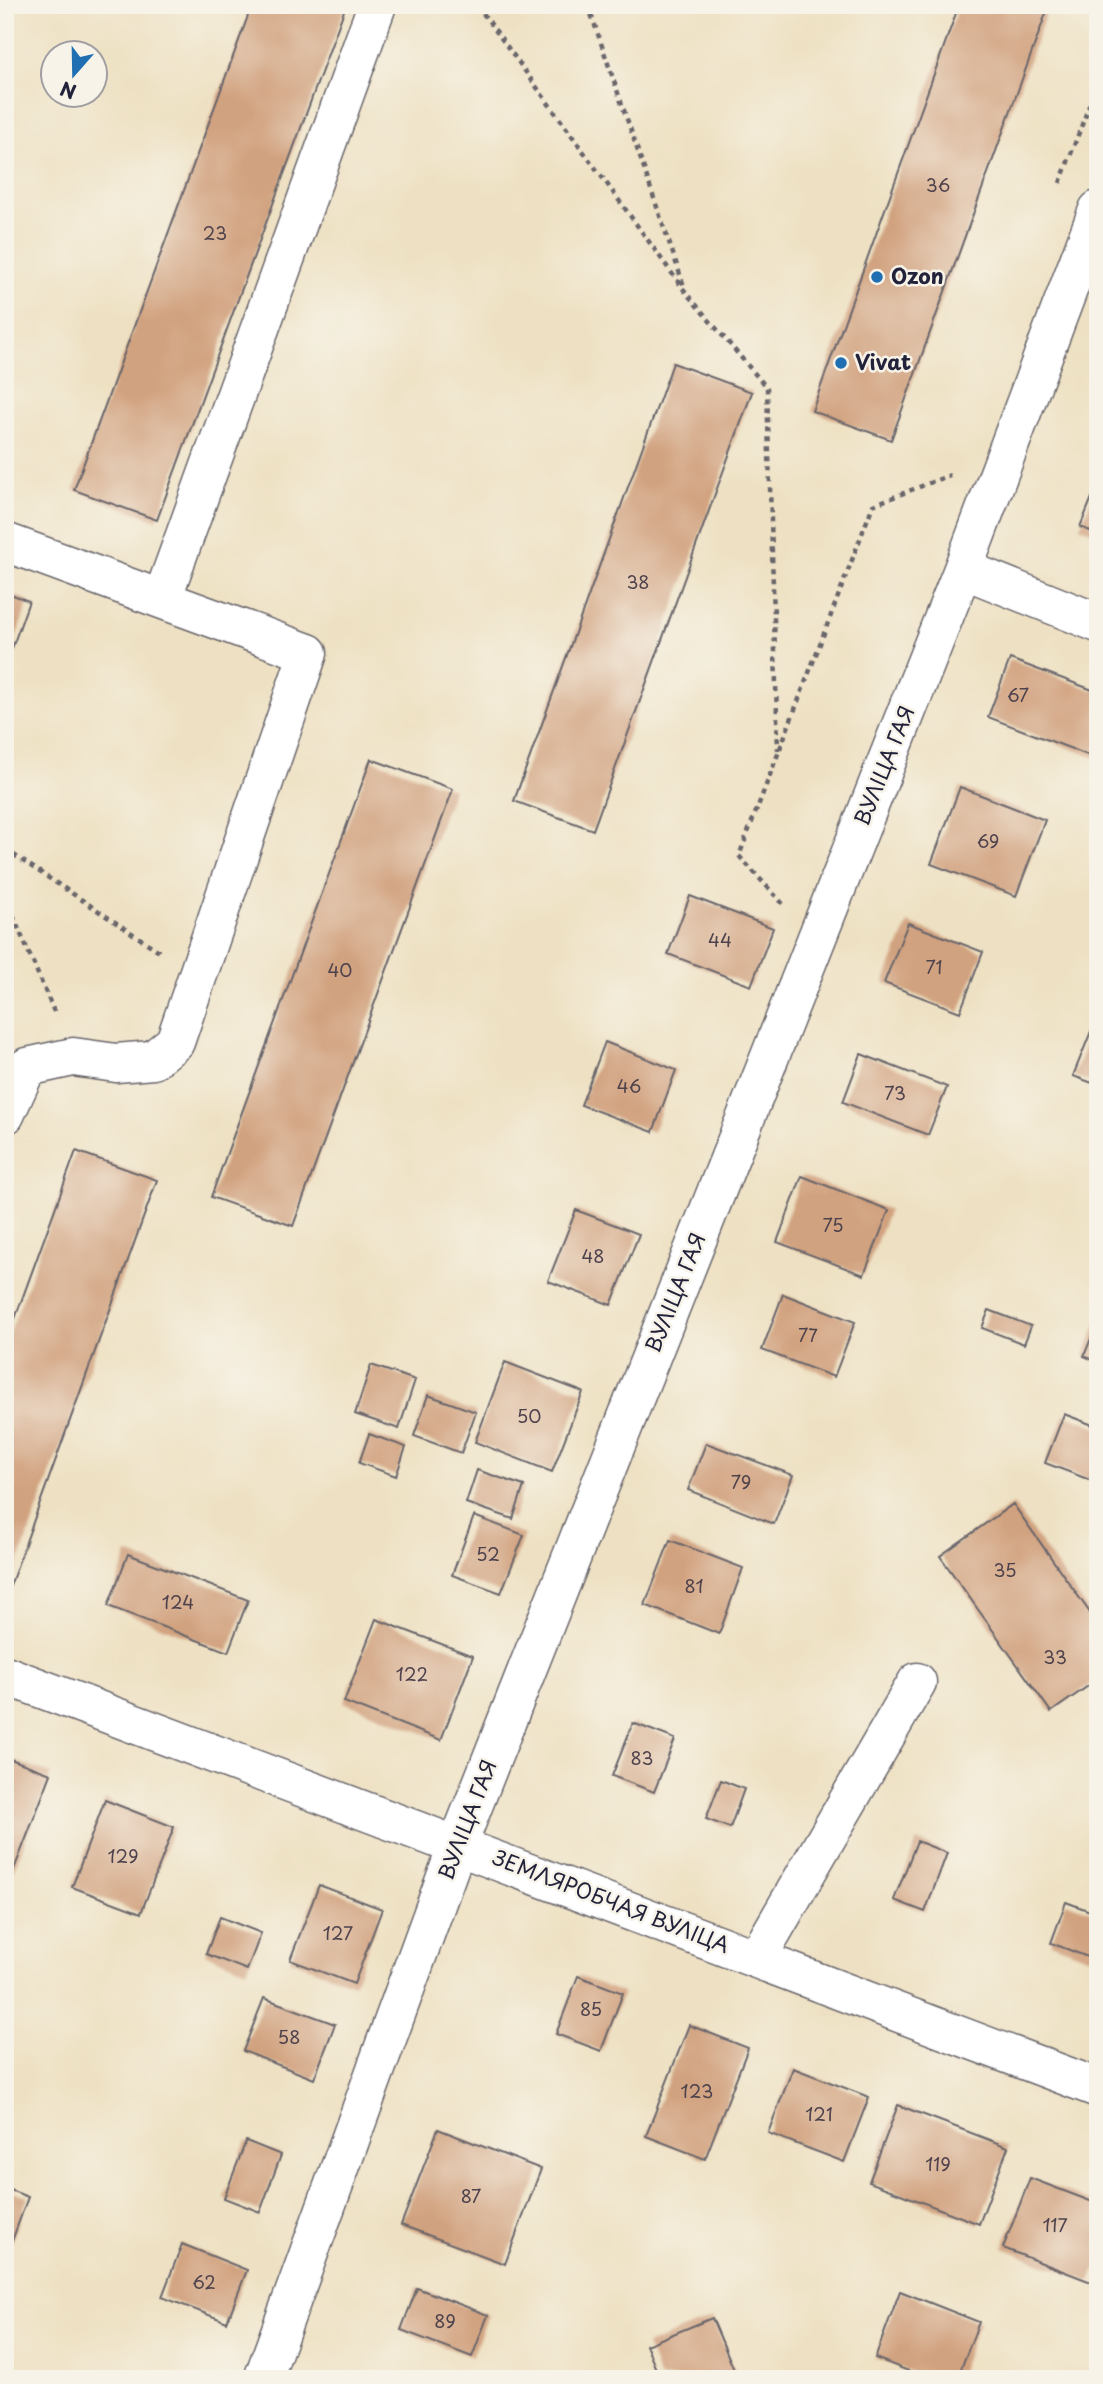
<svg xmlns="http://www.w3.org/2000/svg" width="1103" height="2384" font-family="'Playpen Sans',sans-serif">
<rect width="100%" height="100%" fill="#f7f3e8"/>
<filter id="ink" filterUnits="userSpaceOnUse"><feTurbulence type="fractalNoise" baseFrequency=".0143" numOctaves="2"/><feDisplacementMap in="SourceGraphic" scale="14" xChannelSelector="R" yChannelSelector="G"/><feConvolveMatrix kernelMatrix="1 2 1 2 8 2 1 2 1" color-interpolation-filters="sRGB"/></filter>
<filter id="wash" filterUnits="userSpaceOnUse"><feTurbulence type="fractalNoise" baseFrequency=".00686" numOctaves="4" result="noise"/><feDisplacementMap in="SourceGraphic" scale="28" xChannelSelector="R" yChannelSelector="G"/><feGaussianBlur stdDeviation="1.57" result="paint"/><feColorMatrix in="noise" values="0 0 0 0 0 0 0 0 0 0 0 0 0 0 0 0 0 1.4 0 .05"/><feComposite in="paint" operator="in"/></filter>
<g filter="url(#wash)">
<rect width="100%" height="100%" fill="#eee1c3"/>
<g id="blocks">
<path fill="#d1a27f" d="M252,5H346L157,520L74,490Z
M959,5H1049L891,440L812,411Z
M673,363L752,392L593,830L514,801Z
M1098,483V534L1080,527Z
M5,592L29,601L6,665H5Z
M1010,659L1098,692V759L988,717Z
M371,759L453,789L293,1226L211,1197Z
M960,787L1045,820L1016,896L931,864Z
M690,896L773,928L751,986L668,954Z
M908,923L983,952L960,1012L884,983Z
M1098,1014V1085L1073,1076Z
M605,1042L676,1070L653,1132L581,1105Z
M861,1054L947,1087L928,1135L843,1102Z
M76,1151L157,1180L6,1597L5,1346Z
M802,1176L889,1210L864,1275L777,1242Z
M576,1210L639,1234L611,1305L548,1281Z
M783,1294L855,1322L834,1377L762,1350Z
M989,1310L1031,1326L1024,1344L982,1328Z
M1098,1321V1362L1084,1356Z
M505,1362L583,1392L552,1472L475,1442Z
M371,1365L415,1380L399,1429L355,1414Z
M428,1395L476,1412L461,1453L414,1436Z
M1064,1414L1098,1427V1483L1045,1463Z
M369,1434L406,1447L396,1476L359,1463Z
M706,1443L793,1475L774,1524L688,1490Z
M477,1470L524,1486L513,1519L466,1503Z
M1013,1504L1098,1624V1679L1051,1712L940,1556Z
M474,1516L524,1535L501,1593L452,1575Z
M670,1540L743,1568L719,1634L645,1605Z
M128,1554L248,1600L228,1652L108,1606Z
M376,1619L473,1656L441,1740L344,1702Z
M633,1723L675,1739L654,1792L612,1776Z
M5,1757L51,1774L13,1872L5,1869Z
M721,1780L744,1789L730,1828L706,1819Z
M105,1800L174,1827L141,1913L72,1887Z
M917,1841L947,1853L925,1912L894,1900Z
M319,1885L382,1909L354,1984L290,1960Z
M1066,1902L1098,1914V1961L1051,1943Z
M220,1917L261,1933L247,1970L206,1954Z
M578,1976L623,1993L601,2051L556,2034Z
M264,1998L335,2024L314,2079L243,2051Z
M689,2025L748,2048L705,2159L646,2136Z
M793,2068L869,2097L844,2162L768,2133Z
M898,2105L1008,2147L979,2224L869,2182Z
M438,2129L541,2169L505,2264L401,2225Z
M246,2141L281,2155L260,2212L224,2198Z
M1030,2178L1098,2204V2265L1091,2282L1003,2248Z
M5,2188L28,2197L9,2249L5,2248Z
M182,2244L247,2270L227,2322L162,2297Z
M417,2288L488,2315L472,2357L401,2330Z
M900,2291L979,2322L957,2379H929L875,2358Z
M712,2318L738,2379H660L646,2345Z
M343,2372L359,2379H340Z"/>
</g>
</g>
<g filter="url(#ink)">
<use href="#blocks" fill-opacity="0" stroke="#69656b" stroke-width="2"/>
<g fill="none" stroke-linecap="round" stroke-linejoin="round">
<defs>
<path id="minor" d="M5,542L308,653L175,1042L153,1060L116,1063L73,1057L27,1067L5,1115
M963,569L1098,623
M162,599L377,5
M5,1675L1098,2088
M757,1958L917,1682
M263,2379L458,1844L963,569L1098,210"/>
</defs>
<use href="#minor" stroke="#69656b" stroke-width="41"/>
<path stroke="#69656b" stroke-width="4.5" stroke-dasharray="5 5" stroke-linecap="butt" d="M477,5L687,294L767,388L778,750
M588,5L685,289
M1060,183L1098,82
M5,849L159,951
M5,897L55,1014
M783,904L739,856L873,505L950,475"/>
<use href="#minor" stroke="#fff" stroke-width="38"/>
</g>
</g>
<g fill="#1f6fb2" stroke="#f7f3e8" stroke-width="2.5">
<circle cx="877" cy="277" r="7"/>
<circle cx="841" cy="363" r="7"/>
</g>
<g text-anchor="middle" stroke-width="5" stroke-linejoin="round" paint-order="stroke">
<g font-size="18" fill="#4e424c">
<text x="938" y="192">36</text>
<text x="215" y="240">23</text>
<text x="638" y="589">38</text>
<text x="1018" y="702">67</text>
<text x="988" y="848">69</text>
<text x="720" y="947">44</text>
<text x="934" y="974">71</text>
<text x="340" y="977">40</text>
<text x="629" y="1093">46</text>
<text x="895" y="1100">73</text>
<text x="833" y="1232">75</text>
<text x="593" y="1263">48</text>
<text x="808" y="1342">77</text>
<text x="529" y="1423">50</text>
<text x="741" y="1489">79</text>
<text x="488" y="1561">52</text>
<text x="1005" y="1577">35</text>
<text x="694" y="1593">81</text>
<text x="178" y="1609">124</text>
<text x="1055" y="1664">33</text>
<text x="412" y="1681">122</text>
<text x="642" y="1765">83</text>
<text x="123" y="1863">129</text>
<text x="338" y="1940">127</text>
<text x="591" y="2016">85</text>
<text x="289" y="2044">58</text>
<text x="697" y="2098">123</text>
<text x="819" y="2121">121</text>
<text x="938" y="2171">119</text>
<text x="471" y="2203">87</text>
<text x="1055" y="2232">117</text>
<text x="204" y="2289">62</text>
<text x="445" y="2328">89</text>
</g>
<g font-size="21" font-weight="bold" fill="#22223b" stroke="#f7f3e8" text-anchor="start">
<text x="891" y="284">Ozon</text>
<text x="855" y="370">Vivat</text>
</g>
<g font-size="21" fill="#22223b" stroke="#f7f3e8">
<text transform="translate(885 766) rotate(-68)" y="7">ВУЛІЦА ГАЯ</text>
<text transform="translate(676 1293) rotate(-68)" y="7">ВУЛІЦА ГАЯ</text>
<text transform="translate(468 1820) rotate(-69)" y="7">ВУЛІЦА ГАЯ</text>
<text transform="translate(611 1902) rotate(21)" y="7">ЗЕМЛЯРОБЧАЯ ВУЛІЦА</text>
</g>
</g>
<rect width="1103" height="2384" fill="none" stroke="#f7f3e8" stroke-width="28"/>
<g transform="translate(74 74) rotate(200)"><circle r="33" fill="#f7f3e8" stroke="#a29fa3" stroke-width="2"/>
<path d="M0-5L12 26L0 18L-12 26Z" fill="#1f6fb2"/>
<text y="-10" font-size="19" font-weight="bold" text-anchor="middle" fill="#22223b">N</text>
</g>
</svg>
